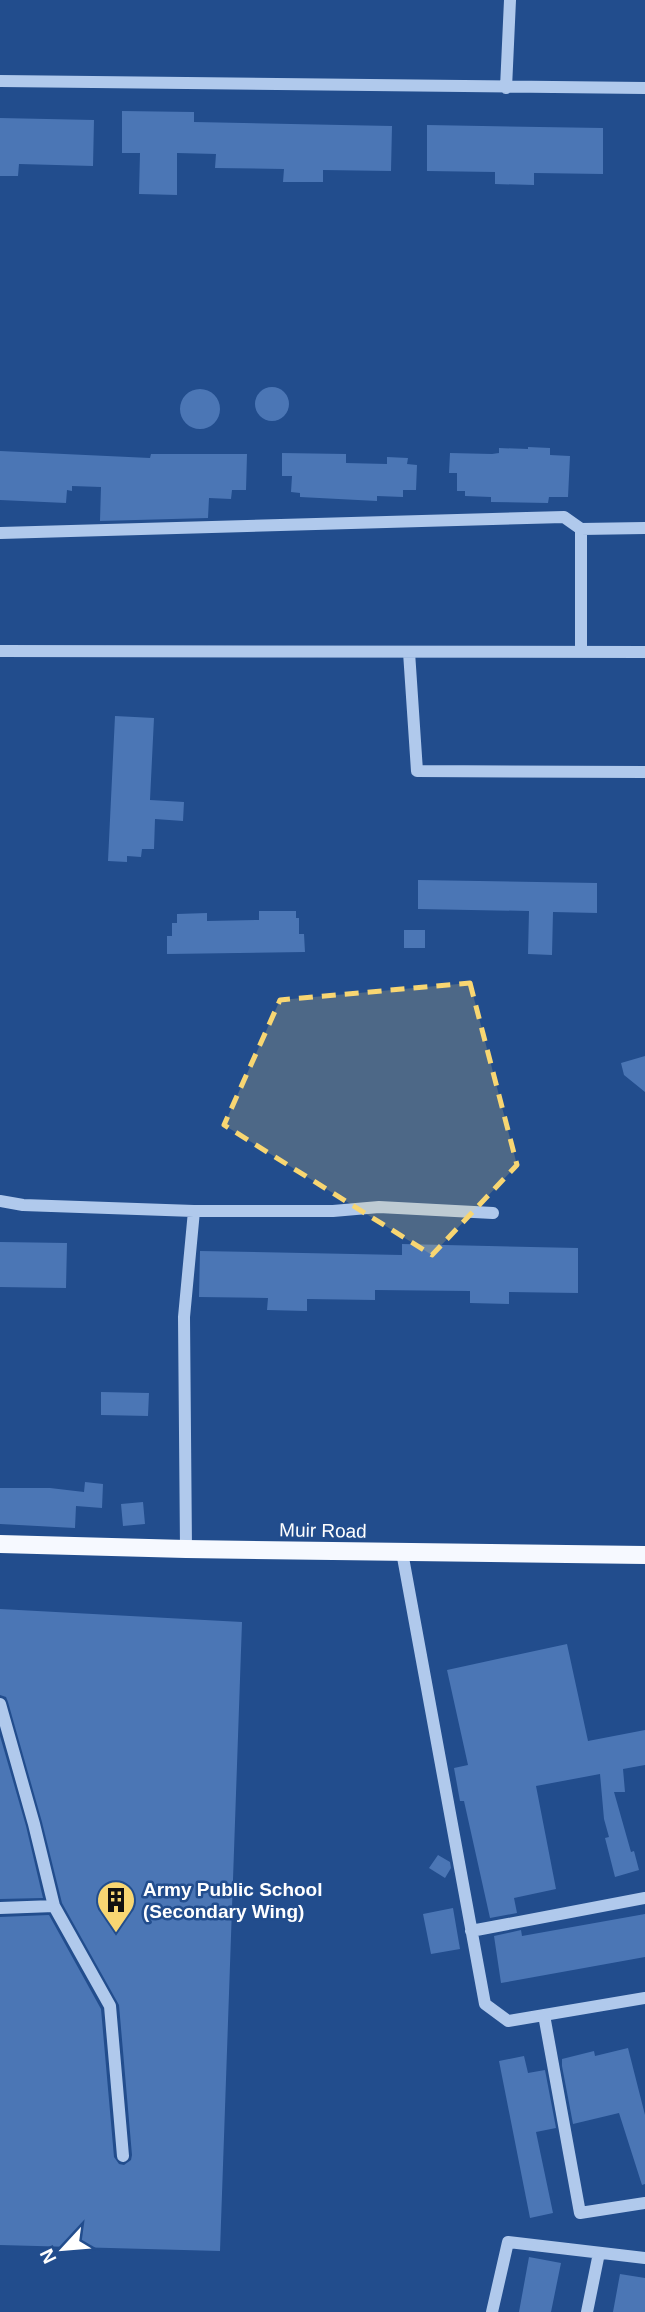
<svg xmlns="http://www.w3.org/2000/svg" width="645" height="2312" font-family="Helvetica,sans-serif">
<rect width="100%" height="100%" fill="#224d8d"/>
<path fill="#4b76b5" d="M122,111L194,112V122L392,126L391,171L323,170V182H283L284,169L215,168L216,154L177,153V195L139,194L140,153H122Z
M0,118L94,120L93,166L19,164L18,176H0Z
M427,125L603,128V174L534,173V185L495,184V172L427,171Z
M255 404a17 17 0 1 1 34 0a17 17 0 1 1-34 0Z
M180 409a20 20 0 1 1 40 0a20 20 0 1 1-40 0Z
M528,447L550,448V455L570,456L568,497H549L548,503L491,502V497L465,496V491H457V473H449L450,453L492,454L499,453V448L528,449Z
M0,451L150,458L151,454H247L246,490H232L231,499L209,498L208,518L100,521L101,487L72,486V491L67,490L66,503L0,500Z
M282,453L346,454V463L387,464V457L408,458L407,464L417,465L416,490H403V497L377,496V501L300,497V493L291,492L292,476H282Z
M115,716L154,718L150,800L184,802L183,821L155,819L154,849H142L141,857L127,856V862L108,861Z
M418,880L597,883V913L553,912L552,955L528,954L529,911L418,909Z
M259,911H296V918H299V934H304L305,952L167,954V936H172V923H177V914L207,913V921L259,920Z
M404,930H425V948H404Z
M645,1056V1092L624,1075L621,1063Z
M0,1242L67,1243L66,1288L0,1287Z
M402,1244L578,1248V1293L509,1292V1304L470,1303V1291L375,1290V1300L307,1299V1311L267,1310L268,1298L199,1297L200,1251L402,1255Z
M101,1392L149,1393L148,1416L101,1415Z
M85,1482L103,1484L102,1508L76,1506L75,1528L0,1524V1488H50L84,1492Z
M143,1502L145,1524L123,1526L121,1504Z
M0,1609L242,1622L220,2251L0,2245V1917L49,1915L101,2009L114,2157L119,2164L124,2165L131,2160L132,2155L119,2005L62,1903L42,1822L8,1702L6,1697L0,1695Z
M567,1644L588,1741L645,1730V1765L623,1769L625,1792H614L631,1852L634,1851L639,1870L615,1877L605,1838L609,1837L604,1819L600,1774L536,1786L556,1889L514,1898L517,1913L490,1918L464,1801H460L454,1768L468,1765L447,1670Z
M0,1736L26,1826L43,1898L0,1899Z
M438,1855L450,1862L451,1868L445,1878L429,1868Z
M453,1908L460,1949L431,1954L423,1914Z
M645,1914V1957L501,1983L494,1936L521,1930L522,1936Z
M628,2048L645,2115V2184L642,2185L619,2113L573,2124L562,2066V2059L594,2051L595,2056Z
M524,2056L528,2073L545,2070L556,2128L536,2132L553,2213L530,2218L499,2061Z
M529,2257L561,2263L551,2312H519Z
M620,2274L645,2278V2312H613Z"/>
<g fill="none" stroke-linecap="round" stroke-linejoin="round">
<path stroke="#b0c9ec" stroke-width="12" d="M0,81L645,88
M506,88L510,0
M0,533L564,517L581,529L645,528
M0,651L645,652
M409,652L417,771L645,772
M581,652V529
M0,1201L23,1205L194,1211H333L379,1207L493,1213
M186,1549L184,1317L194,1211
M402,1552L485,2004L508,2021L645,1998
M0,1704L34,1824L54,1906L110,2006L123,2156
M0,1908L54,1906
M471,1931L645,1898
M544,2015L580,2213L645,2203
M492,2312L508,2242L645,2258
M587,2312L599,2253"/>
<path stroke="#f6f9ff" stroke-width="18" d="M0,1544L186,1549L645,1555"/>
</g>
<path fill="#f8d672" fill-opacity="0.2" stroke="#f8d672" stroke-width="5" stroke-dasharray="14 9" stroke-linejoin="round" d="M470,983L517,1165L432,1255L224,1125L280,1000Z"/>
<defs>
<symbol id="building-pin" viewBox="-11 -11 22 30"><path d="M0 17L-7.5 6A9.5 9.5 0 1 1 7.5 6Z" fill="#f8d672" stroke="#224d8d"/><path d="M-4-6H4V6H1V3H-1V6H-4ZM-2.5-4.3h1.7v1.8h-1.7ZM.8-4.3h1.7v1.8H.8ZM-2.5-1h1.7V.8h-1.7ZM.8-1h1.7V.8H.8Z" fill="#111"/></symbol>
</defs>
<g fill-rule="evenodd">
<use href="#building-pin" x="94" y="1878" width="44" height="60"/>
</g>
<g text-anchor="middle" stroke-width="5" stroke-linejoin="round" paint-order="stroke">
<g font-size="19" fill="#fff" stroke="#224d8d">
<text transform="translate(323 1530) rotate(1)" y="7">Muir Road</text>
</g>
<g font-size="19" font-weight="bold" fill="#fff" stroke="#224d8d" text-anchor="start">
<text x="143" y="1896">Army Public School<tspan x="143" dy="22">(Secondary Wing)</tspan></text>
</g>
</g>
<g transform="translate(63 2249) rotate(244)" stroke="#224d8d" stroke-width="5" paint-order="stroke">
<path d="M0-5L12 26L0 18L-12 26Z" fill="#ffffff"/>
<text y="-10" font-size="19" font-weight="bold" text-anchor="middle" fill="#ffffff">N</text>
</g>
</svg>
